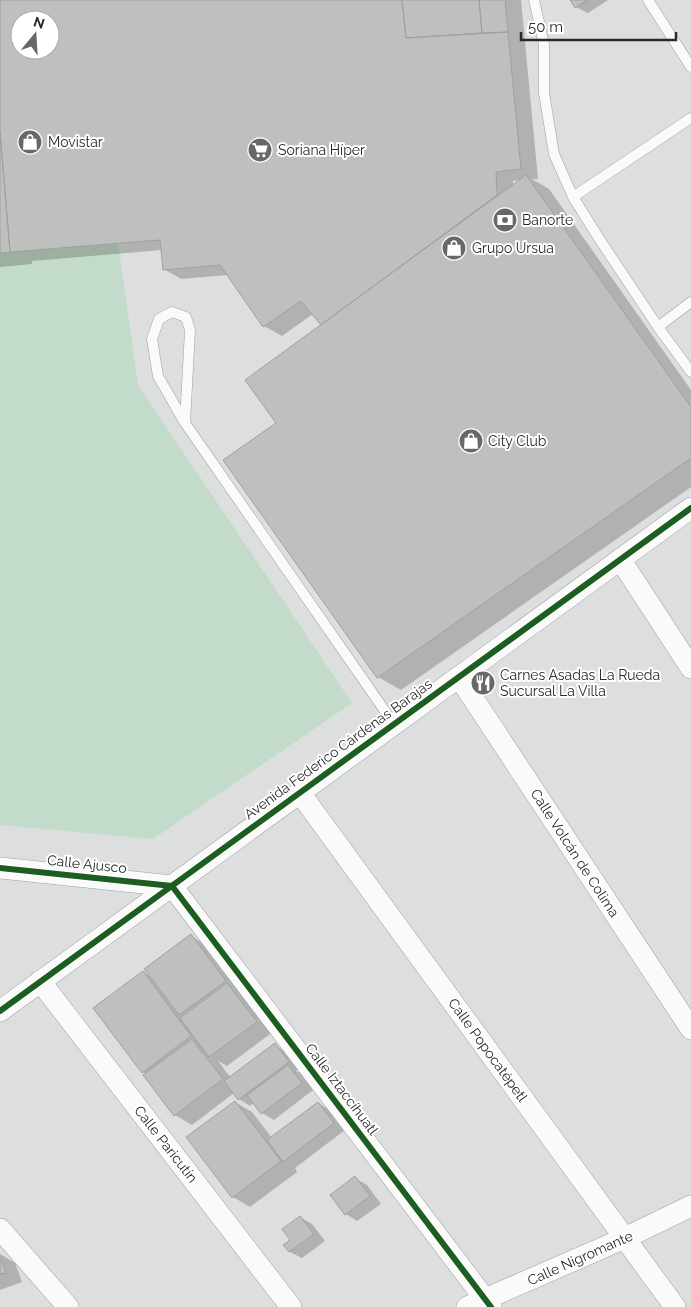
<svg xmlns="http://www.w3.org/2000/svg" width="691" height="1307" font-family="Raleway,sans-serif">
<rect width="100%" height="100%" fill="#dcdfdd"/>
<path fill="#c3dbca" d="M118,243L138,385L352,703L153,839L0,825V253Z"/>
<path fill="#0003" fill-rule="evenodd" d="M0,0H521L538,179H532L549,189L691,390V487L401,690L378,677L224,460L278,423L323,325L313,314L282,336L264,326L228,275L181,279L164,269L162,250L32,261V264L0,267ZM20,20H50V50H20ZM520,180L513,186V181Z
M572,0H608L588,13L576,7Z
M191,936L208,946L273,1032L227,1066L218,1061L231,1078L275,1045L286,1052L299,1069L296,1071L300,1073L313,1090L274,1120L262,1113L254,1103L250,1106L239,1099L234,1093L192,1125L175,1115L147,1074L143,1072V972L153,978Z
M235,1102L252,1112L272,1138L318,1103L330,1110L345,1130L295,1168L297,1172L250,1207L233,1197Z
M355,1178L367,1185L381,1204L357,1221L346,1214Z
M300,1217L312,1224L325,1241L302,1258L290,1252L285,1245L292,1240Z
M0,1254L15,1263L22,1282L0,1290Z"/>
<path fill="#bec0be" stroke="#9fa1a0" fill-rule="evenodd" d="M0,0H402L406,38L508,32L521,169L496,172L497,195L321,325L301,301L263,327L220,265L163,270L160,240L10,252L0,131ZM20,20H50V50H20Z
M402,0H479L482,33L406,38Z
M479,0H505L508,32L482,33Z
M570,0H587L575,8Z
M0,131L10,252L0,253Z
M526,175L691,407V458L377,678L223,460L276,423L245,380Z
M191,934L226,981L179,1015L144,969Z
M143,971L191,1036L142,1073L93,1008Z
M227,983L257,1022L209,1057L180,1018Z
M192,1039L223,1079L174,1116L143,1075Z
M275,1043L289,1062L238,1100L224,1081Z
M288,1065L302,1083L261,1114L247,1095Z
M235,1101L281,1161L232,1198L186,1137Z
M318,1102L334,1123L283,1162L267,1140Z
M355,1176L370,1196L345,1215L330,1195Z
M300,1216L314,1234L289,1252L283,1245L290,1240L282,1229Z
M0,1257L6,1273L0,1274Z"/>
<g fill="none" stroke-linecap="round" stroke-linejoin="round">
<defs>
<path id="lane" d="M534,0L544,44V93L554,154L573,197L600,240L658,327L691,372
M648,0L691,67
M573,197L691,118
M658,327L691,302
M185,423L190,330L186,317L172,312L159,319L152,339L158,376L185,423L394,724"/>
<path id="street" d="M620,559L691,668
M459,677L691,1029
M300,793L675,1307
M0,868L172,886L491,1307
M40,981L291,1307
M0,1011L691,508
M0,1229L68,1307
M467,1307L625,1238L691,1206"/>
</defs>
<use href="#lane" stroke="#9ea09f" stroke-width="11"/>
<use href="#street" stroke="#9ea09f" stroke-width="22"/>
<use href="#lane" stroke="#fafafa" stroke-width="10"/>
<use href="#street" stroke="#fafafa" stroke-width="21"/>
<defs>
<path id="cycleway" d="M0,868L172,886L491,1307
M0,1011L691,508"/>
</defs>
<use href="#cycleway" stroke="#fff" stroke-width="9"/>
<use href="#cycleway" stroke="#1b5e20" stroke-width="6"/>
</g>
<defs>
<symbol id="shop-disc" viewBox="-11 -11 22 22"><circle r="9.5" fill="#676967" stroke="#fff"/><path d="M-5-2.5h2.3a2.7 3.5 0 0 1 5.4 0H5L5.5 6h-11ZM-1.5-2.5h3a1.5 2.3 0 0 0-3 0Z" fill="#fff"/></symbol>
<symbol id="supermarket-disc" viewBox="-11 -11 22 22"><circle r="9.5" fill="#676967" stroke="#fff"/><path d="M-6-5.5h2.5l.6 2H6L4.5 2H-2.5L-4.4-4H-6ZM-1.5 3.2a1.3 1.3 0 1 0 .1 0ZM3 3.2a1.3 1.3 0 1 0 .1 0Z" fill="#fff"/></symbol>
<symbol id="bank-disc" viewBox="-11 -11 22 22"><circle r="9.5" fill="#676967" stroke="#fff"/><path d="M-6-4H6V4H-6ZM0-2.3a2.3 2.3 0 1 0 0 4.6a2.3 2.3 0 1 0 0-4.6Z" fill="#fff"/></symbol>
<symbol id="restaurant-disc" viewBox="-11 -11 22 22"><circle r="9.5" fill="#676967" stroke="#fff"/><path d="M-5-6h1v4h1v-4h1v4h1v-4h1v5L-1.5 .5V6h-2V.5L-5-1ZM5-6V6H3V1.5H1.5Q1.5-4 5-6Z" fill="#fff"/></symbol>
</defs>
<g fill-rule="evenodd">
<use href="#shop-disc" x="16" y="128" width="28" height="28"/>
<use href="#supermarket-disc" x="246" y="136" width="28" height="28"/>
<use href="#bank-disc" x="491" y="206" width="28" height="28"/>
<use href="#shop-disc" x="440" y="234" width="28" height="28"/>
<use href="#shop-disc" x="457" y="427" width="28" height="28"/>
<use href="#restaurant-disc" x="469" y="669" width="28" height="28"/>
</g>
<g text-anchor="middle" stroke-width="4" stroke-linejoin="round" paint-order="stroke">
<g font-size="14" fill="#282a28" stroke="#fff" text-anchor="start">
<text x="48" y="147">Movistar</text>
<text x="278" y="155">Soriana Híper</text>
<text x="522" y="225">Banorte</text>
<text x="472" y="253">Grupo Ursua</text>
<text x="488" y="446">City Club</text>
<text x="500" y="680">Carnes Asadas La Rueda<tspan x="500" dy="16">Sucursal La Villa</tspan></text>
</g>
<g font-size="14" fill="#282a28" stroke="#fff">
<text transform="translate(338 749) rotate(-36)" y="5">Avenida Federico Cárdenas Barajas</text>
<text transform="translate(575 853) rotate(57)" y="5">Calle Volcán de Colima</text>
<text transform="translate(87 864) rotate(6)" y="5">Calle Ajusco</text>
<text transform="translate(488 1050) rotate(54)" y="5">Calle Popocatépetl</text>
<text transform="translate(342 1089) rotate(53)" y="5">Calle Iztaccíhuatl</text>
<text transform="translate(166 1144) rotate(52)" y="5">Calle Paricutín</text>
<text transform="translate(580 1258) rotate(-24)" y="5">Calle Nigromante</text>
</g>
</g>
<g transform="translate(35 35) rotate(18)"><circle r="24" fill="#ffffff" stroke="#a9aaa9"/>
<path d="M0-4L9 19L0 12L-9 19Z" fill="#676967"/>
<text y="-8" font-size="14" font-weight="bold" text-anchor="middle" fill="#282a28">N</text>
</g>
<path d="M521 32v8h155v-8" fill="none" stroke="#282a28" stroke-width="2.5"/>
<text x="528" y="32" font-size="15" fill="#282a28" stroke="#ffffff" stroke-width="4" paint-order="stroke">50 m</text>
</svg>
